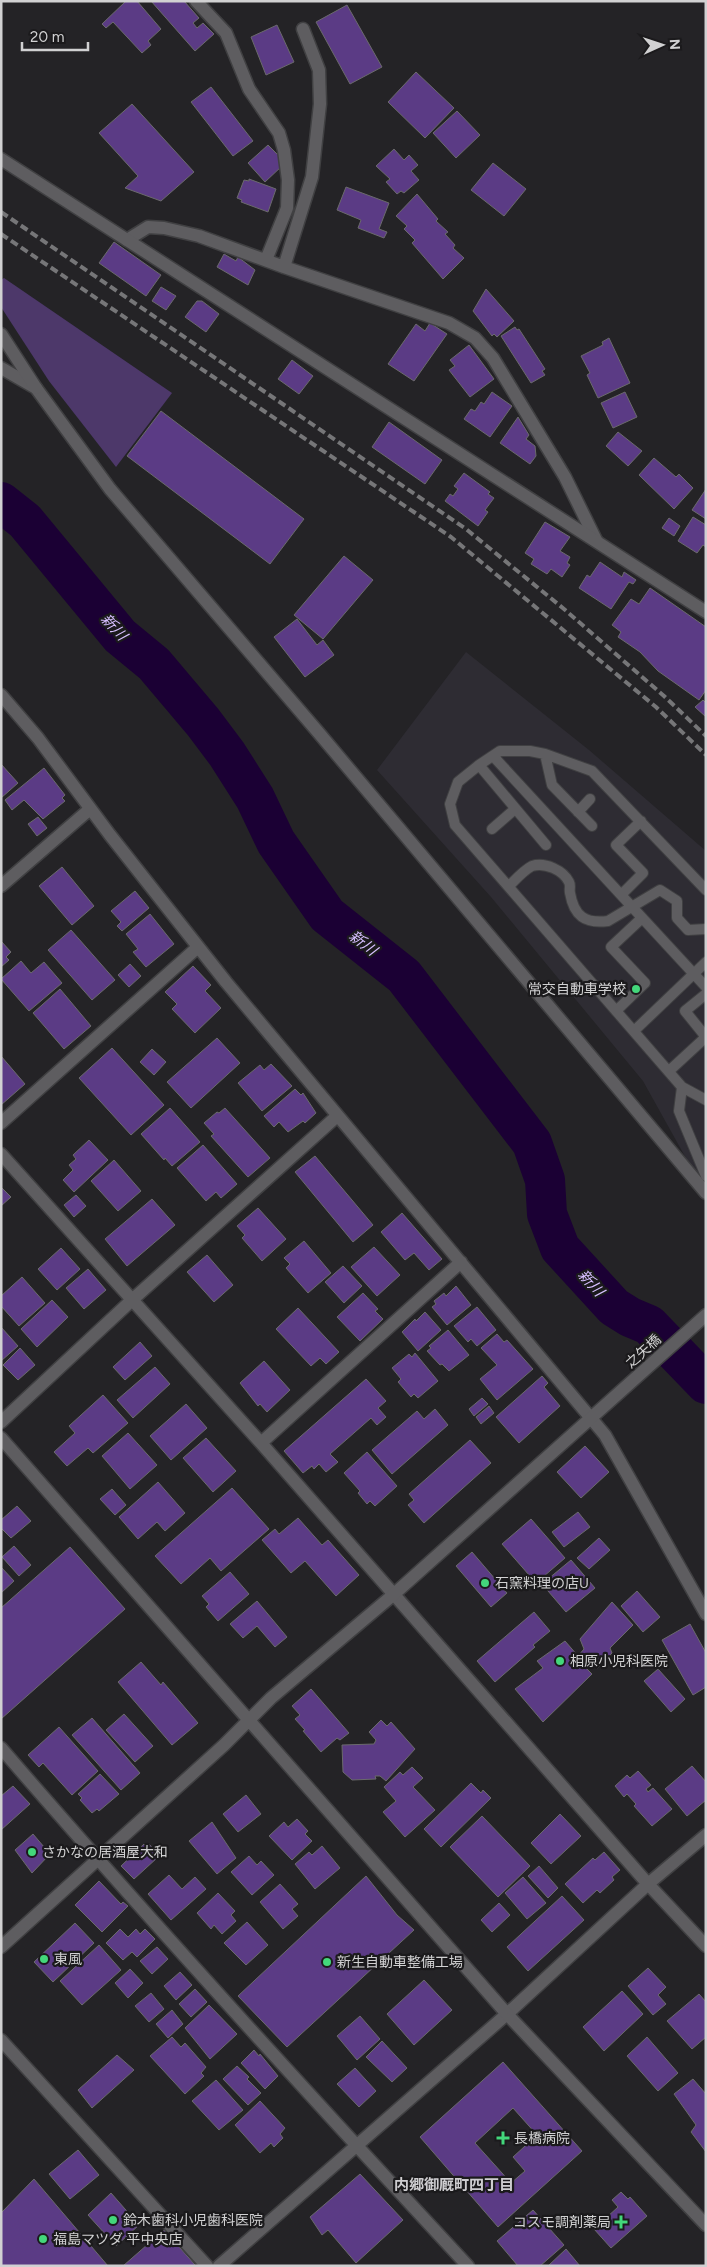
<svg xmlns="http://www.w3.org/2000/svg" width="707" height="2267" font-family="Figtree,'Noto Sans JP',sans-serif">
<rect width="100%" height="100%" fill="#242326"/>
<path fill="#2e2c33" d="M466,652L589,750L706,851V1187L697,1178L643,1081L491,897L377,770Z"/>
<path fill="#4d386a" d="M4,278L172,393L116,467L49,381L1,307V280Z"/>
<g fill="none" stroke-linecap="round" stroke-linejoin="round">
<path stroke="#1b0034" stroke-width="40" d="M1,502L25,521L120,636L154,664L203,722L227,754L255,798L276,842L327,915L404,976L532,1143L545,1180L547,1214L560,1248L614,1307L630,1317L649,1325L706,1384"/>
</g>
<path fill="#5b3b85" stroke="#6b6a6c" fill-rule="evenodd" d="M126,1H137L161,29L148,41L151,45L142,53L113,22L106,28L102,24Z
M151,1H184L199,18L193,23L197,28L203,23L214,34L195,51Z
M347,5L382,67L350,84L316,22Z
M277,25L294,62L266,75L251,37Z
M416,72L454,108L425,138L388,102Z
M211,87L253,141L233,156L191,102Z
M132,104L194,172L161,201L125,188L138,176L99,133Z
M457,111L480,135L456,158L433,133Z
M268,145L284,161L283,165L265,182L248,163Z
M394,149L404,160L409,155L418,165L411,171L419,180L404,193L401,191L397,194L386,182L390,179L376,166Z
M493,163L526,189L504,216L471,190Z
M249,179L276,189L268,212L241,202L242,200L237,198L244,180L249,181Z
M346,187L389,203L379,229L387,232L384,238L358,228L361,220L337,210Z
M417,194L438,219L436,221L448,232L445,234L455,245L453,248L464,258L443,279L412,243L415,240L404,229L407,226L396,216Z
M114,242L161,275L146,296L99,263Z
M224,254L236,261L238,257L255,270L248,285L217,267Z
M161,287L176,296L166,310L152,301Z
M486,289L514,321L497,337L494,334L492,336L473,311Z
M197,301H202L219,314L206,332L185,317Z
M430,323L447,334L414,381L388,364L416,324L425,331Z
M515,327L517,330L519,329L545,369L542,371L545,375L531,383L501,336Z
M609,338L630,383L598,398L587,375L590,373L581,356L603,345L602,342Z
M469,345L494,379L470,397L449,370L455,366L450,360Z
M292,360L313,376L299,394L278,379Z
M492,392L512,406L490,437L464,419L471,409L475,411L481,402L484,404Z
M625,392L637,417L613,428L601,403Z
M161,411L304,519L270,564L127,456Z
M518,417L529,435L526,439L535,446L536,456L530,464L500,443Z
M389,422L442,460L425,484L372,447Z
M618,432L642,451L628,466L606,446Z
M654,458L676,477L679,474L693,488L674,509L639,475Z
M464,473L490,492L488,494L494,498L485,510L488,512L478,526L445,501L450,494L453,496L458,489L454,486Z
M706,489V519L692,510Z
M693,517L706,525V547L703,545L697,553L678,541Z
M669,518L680,526L674,536L662,528Z
M545,522L570,537L560,551L570,557L567,563L570,565L562,577L551,569L547,574L531,564L534,559L525,553Z
M344,556L373,580L323,639L294,615Z
M600,562L622,577L624,572L636,580L633,584L629,582L611,609L579,588L587,575L590,577Z
M650,588L706,627V690L699,700L658,671L640,652L618,637L621,632L612,625L631,599L639,604Z
M297,619L317,645L323,640L334,655L305,677L274,637Z
M703,700L706,703V717L695,707Z
M1,764L18,783L1,798Z
M44,768L65,795L62,798L65,801L43,819L24,800L12,810L5,800Z
M38,817L47,828L37,836L28,824Z
M62,867L94,906L72,925L39,886Z
M135,891L149,908L122,931L117,926L121,922L111,911Z
M150,914L174,944L146,967L133,952L138,949L126,934Z
M71,930L115,980L92,1000L48,950Z
M1,941L11,952L6,957L9,960L1,967Z
M21,961L31,973L44,962L62,983L29,1011L1,979Z
M130,964L141,976L129,987L118,975Z
M193,966L211,985L205,991L221,1008L195,1033L172,1009L177,1004L165,992Z
M60,989L91,1026L64,1049L33,1013Z
M217,1038L240,1063L191,1108L167,1082Z
M112,1048L164,1105L131,1135L79,1078Z
M152,1049L166,1062L154,1075L140,1062Z
M1,1056L25,1084L1,1105Z
M271,1064L292,1086L262,1111L238,1083L260,1065L264,1070Z
M295,1089L301,1095L303,1093L316,1113L305,1123L303,1121L288,1132L279,1122L274,1127L264,1116Z
M170,1108L200,1142L172,1166L165,1158L164,1160L141,1134Z
M225,1108L270,1158L248,1177L211,1136L214,1134L204,1123L217,1112L219,1113Z
M89,1140L108,1160L74,1192L63,1180L73,1170L69,1165L76,1159L73,1155Z
M203,1145L237,1184L221,1198L216,1192L206,1201L177,1168Z
M315,1156L373,1225L353,1242L295,1172Z
M114,1160L141,1191L118,1211L91,1181Z
M1,1187L11,1197L1,1206Z
M76,1195L86,1206L74,1217L64,1205Z
M152,1199L175,1225L127,1266L105,1239Z
M258,1208L286,1239L262,1261L242,1238L245,1235L237,1226Z
M402,1213L442,1259L429,1270L414,1253L405,1260L381,1232Z
M304,1241L331,1273L308,1293L286,1268L290,1264L284,1258Z
M374,1247L400,1275L377,1296L351,1267Z
M61,1248L80,1269L57,1290L38,1269Z
M207,1255L233,1285L214,1302L187,1272Z
M343,1266L362,1286L344,1303L325,1282Z
M88,1269L106,1290L84,1309L66,1288Z
M22,1277L45,1303L19,1326L1,1306V1296Z
M456,1286L471,1305L447,1325L432,1307L436,1304L434,1301L444,1293L446,1296Z
M363,1293L378,1309L375,1311L383,1319L360,1341L337,1317Z
M52,1300L68,1317L37,1347L21,1329Z
M477,1307L496,1330L477,1346L471,1339L468,1342L454,1326Z
M298,1308L339,1352L326,1364L320,1358L311,1366L276,1329Z
M425,1312L441,1330L418,1351L402,1332L415,1319L416,1321Z
M1,1327L18,1346L1,1361Z
M448,1330L469,1355L449,1371L442,1364L440,1365L427,1351L431,1348L429,1346Z
M497,1334L504,1342L507,1340L533,1369L497,1400L480,1379L497,1365L481,1348Z
M140,1342L152,1356L125,1380L113,1367Z
M20,1348L35,1365L18,1380L3,1365Z
M415,1353L438,1381L418,1398L414,1394L411,1397L398,1382L401,1379L392,1368L409,1354L412,1357Z
M264,1361L290,1390L267,1412L260,1404L258,1406L240,1383Z
M155,1367L170,1384L133,1418L117,1400Z
M542,1376L548,1383L544,1387L560,1406L519,1443L496,1417Z
M366,1379L386,1401L378,1408L386,1417L377,1425L371,1418L330,1454L338,1462L326,1472L319,1464L314,1469L312,1466L303,1473L284,1451Z
M103,1395L128,1423L93,1453L88,1448L67,1466L54,1452L75,1433L69,1426Z
M482,1398L488,1404L474,1416L469,1409Z
M186,1404L207,1428L171,1460L150,1436Z
M489,1406L494,1413L481,1424L476,1417Z
M435,1409L448,1425L392,1474L372,1450L417,1411L424,1419Z
M128,1433L157,1465L130,1489L102,1456Z
M206,1438L236,1471L213,1492L183,1458Z
M470,1440L491,1463L424,1523L408,1505L414,1500L409,1494Z
M585,1446L609,1472L581,1498L557,1472Z
M367,1452L397,1486L375,1506L370,1501L367,1504L358,1493L360,1491L344,1473Z
M158,1482L185,1513L165,1531L157,1522L138,1539L119,1517Z
M232,1488L269,1529L221,1571L210,1558L181,1584L155,1556Z
M112,1489L126,1505L115,1515L100,1499Z
M17,1506L31,1521L11,1538L1,1528V1520Z
M578,1512L590,1527L564,1547L552,1532Z
M298,1518L322,1545L328,1540L359,1575L336,1596L305,1561L291,1573L262,1540L275,1529L279,1534Z
M531,1519L565,1558L536,1583L502,1544Z
M599,1538L610,1550L589,1569L577,1558Z
M14,1546L31,1565L19,1576L2,1557Z
M70,1547L125,1609L1,1719V1608Z
M472,1552L507,1593L491,1607L456,1566Z
M571,1560L595,1588L566,1612L542,1584Z
M1,1567L14,1581L1,1593Z
M230,1572L249,1594L218,1621L206,1607L209,1604L202,1596Z
M637,1591L660,1617L643,1632L621,1606Z
M257,1601L287,1637L275,1647L257,1626L243,1638L230,1624Z
M612,1602L633,1625L610,1648L612,1653L598,1668L585,1661L580,1662L592,1674L543,1722L515,1689L543,1668L537,1661L565,1641L578,1656L584,1649L580,1639Z
M534,1612L550,1631L533,1645L535,1647L495,1682L477,1661Z
M690,1624L706,1653V1687L693,1695L662,1640Z
M141,1662L161,1685L163,1682L198,1723L172,1745L118,1682Z
M658,1669L685,1699L671,1712L644,1681Z
M311,1689L349,1733L340,1740L337,1738L321,1752L303,1731L305,1730L295,1719L300,1715L292,1706Z
M124,1714L153,1746L135,1762L106,1730Z
M92,1718L140,1773L121,1790L72,1735Z
M381,1720L387,1726L391,1722L415,1749L386,1781L380,1776H375L376,1779L352,1780L343,1772L342,1745L374,1744L376,1740L369,1732Z
M59,1727L98,1771L72,1795L43,1763L39,1767L28,1755Z
M692,1766L706,1782V1800L687,1816L665,1789Z
M412,1767L423,1778L413,1787L435,1810L405,1837L383,1812L396,1801L384,1787L400,1772L403,1775Z
M638,1771L651,1785L646,1789L648,1792L653,1788L672,1809L652,1826L634,1806L636,1804L627,1794L624,1797L615,1786L627,1775L630,1778Z
M100,1774L119,1794L99,1811L97,1809L92,1813L80,1800L82,1798L78,1794Z
M471,1783L481,1793L483,1790L491,1798L441,1847L424,1829Z
M13,1786L30,1804L1,1830V1796Z
M246,1795L261,1814L238,1832L223,1814Z
M560,1814L581,1836L551,1864L531,1843Z
M482,1816L530,1866L498,1897L450,1847Z
M297,1819L308,1831L305,1834L312,1841L292,1860L269,1836L284,1822L288,1827Z
M212,1822L236,1858L217,1874L189,1841Z
M33,1834L50,1854L32,1873L15,1850Z
M144,1844L147,1847L149,1844L156,1852L154,1855L157,1858L134,1879L121,1866Z
M322,1846L340,1868L315,1889L295,1864L309,1852L312,1855Z
M604,1852L620,1870L612,1877L614,1880L600,1893L597,1890L583,1903L565,1884L593,1858L595,1860Z
M249,1856L257,1865L261,1861L274,1875L252,1895L231,1872Z
M539,1866L558,1888L548,1898L528,1876Z
M169,1875L182,1889L195,1877L206,1889L171,1920L148,1894Z
M366,1876L397,1915L414,1930L287,2047L238,1996Z
M523,1877L546,1903L527,1919L505,1893Z
M99,1881L121,1904L123,1902L128,1906L102,1932L75,1905Z
M280,1884L298,1904L292,1909L298,1916L283,1929L260,1902Z
M218,1893L235,1911L231,1915L236,1921L222,1934L214,1925L211,1929L197,1913Z
M562,1896L584,1920L528,1971L507,1947Z
M499,1903L510,1915L492,1932L481,1920Z
M247,1922L268,1945L246,1965L224,1943Z
M75,1923L94,1943L53,1982L34,1962Z
M120,1929L128,1937L136,1929L140,1934L145,1929L155,1939L137,1957L132,1952L123,1960L106,1943Z
M99,1945L121,1970L82,2005L60,1981Z
M157,1947L168,1959L152,1974L140,1961Z
M648,1968L666,1987L658,1995L666,2004L653,2015L628,1986Z
M130,1969L143,1983L128,1998L115,1983Z
M180,1972L192,1985L176,2000L164,1986Z
M424,1980L452,2010L414,2045L387,2014Z
M195,1989L207,2002L191,2017L179,2004Z
M622,1991L643,2014L604,2051L583,2027Z
M151,1993L164,2009L149,2022L135,2006Z
M699,1994L706,2002V2037L692,2049L667,2021Z
M209,2005L237,2034L210,2059L185,2028Z
M172,2010L183,2024L168,2038L156,2024Z
M360,2016L380,2039L357,2060L337,2036Z
M172,2037L181,2047L185,2043L206,2067L201,2073L204,2076L185,2094L150,2056Z
M647,2037L678,2073L658,2091L627,2056Z
M382,2041L407,2068L392,2082L366,2057Z
M254,2050L259,2056L260,2054L278,2076L265,2089L241,2063Z
M117,2055L134,2070L92,2108L78,2090Z
M503,2062L582,2151L498,2227L420,2137ZM513,2108L537,2135L513,2157L525,2171L511,2183L475,2143Z
M237,2066L249,2077L247,2079L261,2093L248,2105L223,2079Z
M355,2068L376,2091L359,2107L337,2084Z
M693,2079L706,2094V2152L691,2132L696,2125L674,2094Z
M216,2080L243,2110L219,2130L192,2101Z
M260,2101L285,2128L280,2134L283,2138L274,2147L271,2143L260,2153L235,2125Z
M78,2150L99,2175L70,2199L49,2174Z
M360,2174L403,2220L356,2263L328,2230L322,2235L310,2217Z
M34,2179L108,2266H1V2213Z
M621,2192L628,2199L630,2197L647,2216L611,2248L594,2229L618,2207L612,2200Z
M111,2193L139,2225L116,2246L88,2215Z
M533,2210L564,2245L540,2266H518L497,2241Z
M164,2230L196,2266H123Z
M566,2249L580,2266H548Z"/>
<g fill="none" stroke-linecap="round" stroke-linejoin="round">
<defs>
<path id="service" d="M545,754L552,785L592,826
M493,756L706,987
M479,765L546,845
M578,812L590,799
M492,829L515,809
M509,886C515,880 524,870 532,866C545,862 563,870 569,882C571,886 569,889 570,893C574,916 585,924 608,921L660,890L677,901V918L688,930L706,929
M706,890L592,771L545,754L530,751H500L479,765L458,782L450,804L455,825L682,1087L706,1100
M621,895L643,873L616,845L641,821
M706,994L685,1011L706,1037
M616,1011L645,983L611,947L642,918
M634,1031L706,962
M669,1071L706,1037
M682,1087L679,1111L706,1176"/>
<path id="minor" d="M196,1L226,33L249,89L279,133L284,150L288,180L287,208L266,260
M127,240L148,227L164,228L199,236L284,267L449,323L475,338L493,358L565,477L596,540
M284,267L312,177L320,104L319,70L303,29
M1,368L36,388L110,489L318,732L706,1193
M1,695L38,738L110,835L226,982L605,1435L706,1614
M1,886L90,809
M1,1123L198,947
M1,1154L261,1443L648,1884L706,1946
M1,1422L132,1300L336,1117
M261,1443L461,1262
M1,1748C153,1924 310,2096 468,2266
M1,2040L207,2266
M219,2266L507,2014L648,1884L706,1835"/>
<path id="tertiary" d="M1,159L706,612
M1,334L36,388
M1,1438L507,2014L706,2225
M1,1947L224,1745L271,1698L393,1595L706,1315"/>
</defs>
<use href="#service" stroke="#404042" stroke-width="12"/>
<use href="#minor" stroke="#404042" stroke-width="15"/>
<use href="#tertiary" stroke="#404042" stroke-width="15"/>
<use href="#service" stroke="#5e5d60" stroke-width="10"/>
<use href="#minor" stroke="#5e5d60" stroke-width="12"/>
<use href="#tertiary" stroke="#5e5d60" stroke-width="12"/>
<path stroke="#767678" stroke-width="4" stroke-dasharray="8 4" stroke-linecap="butt" d="M1,212L466,529L564,609L664,696L706,736
M1,234L451,537L656,707L706,755"/>
</g>
<g fill="#43d77b" stroke="#1b1a1c" stroke-width="2">
<circle cx="636" cy="989" r="5"/>
<circle cx="485" cy="1583" r="5"/>
<circle cx="560" cy="1661" r="5"/>
<circle cx="32" cy="1852" r="5"/>
<circle cx="44" cy="1959" r="5"/>
<circle cx="327" cy="1962" r="5"/>
<path d="M500.5 2130.5h5v5h5v5h-5v5h-5v-5h-5v-5h5z"/>
<circle cx="113" cy="2220" r="5"/>
<path d="M618.5 2214.5h5v5h5v5h-5v5h-5v-5h-5v-5h5z"/>
<circle cx="43" cy="2239" r="5"/>
</g>
<g text-anchor="middle" stroke-width="4.5" stroke-linejoin="round" paint-order="stroke">
<g font-size="14" fill="#d1d1d2" stroke="#1b1a1c" text-anchor="start">
<text x="626" y="994" text-anchor="end">常交自動車学校</text>
<text x="495" y="1588">石窯料理の店U</text>
<text x="570" y="1666">相原小児科医院</text>
<text x="42" y="1857">さかなの居酒屋大和</text>
<text x="54" y="1964">東風</text>
<text x="337" y="1967">新生自動車整備工場</text>
<text x="514" y="2143">長橋病院</text>
<text x="123" y="2225">鈴木歯科小児歯科医院</text>
<text x="611" y="2227" text-anchor="end">コスモ調剤薬局</text>
<text x="53" y="2244">福島マツダ 平中央店</text>
</g>
<g font-size="14" fill="#d1d1d2" stroke="#1b1a1c">
<text transform="translate(643 1351) rotate(-42)" y="5">之矢橋</text>
</g>
<g font-size="15" font-style="italic" fill="#d7bfff" stroke="#1b1a1c">
<text transform="translate(114 627) rotate(47)" y="5">新川</text>
<text transform="translate(363 943) rotate(38)" y="5">新川</text>
<text transform="translate(591 1283) rotate(48)" y="5">新川</text>
</g>
<g font-size="15" font-weight="bold" fill="#cecdd0" stroke="#1b1a1c">
<text x="454" y="2190">内郷御厩町四丁目</text>
</g>
</g>
<rect width="707" height="2267" fill="none" stroke="#d1d1d2" stroke-width="5"/>
<g transform="translate(662 45) rotate(87)" stroke="#1b1a1c" stroke-width="4" paint-order="stroke">
<path d="M0-4L9 19L0 12L-9 19Z" fill="#d1d1d2"/>
<text y="-8" font-size="14" font-weight="bold" text-anchor="middle" fill="#d1d1d2">N</text>
</g>
<path d="M22 42v8h66v-8" fill="none" stroke="#d1d1d2" stroke-width="2.5"/>
<text x="30" y="42" font-size="15" fill="#d1d1d2" stroke="#1b1a1c" stroke-width="4" paint-order="stroke">20 m</text>
</svg>
